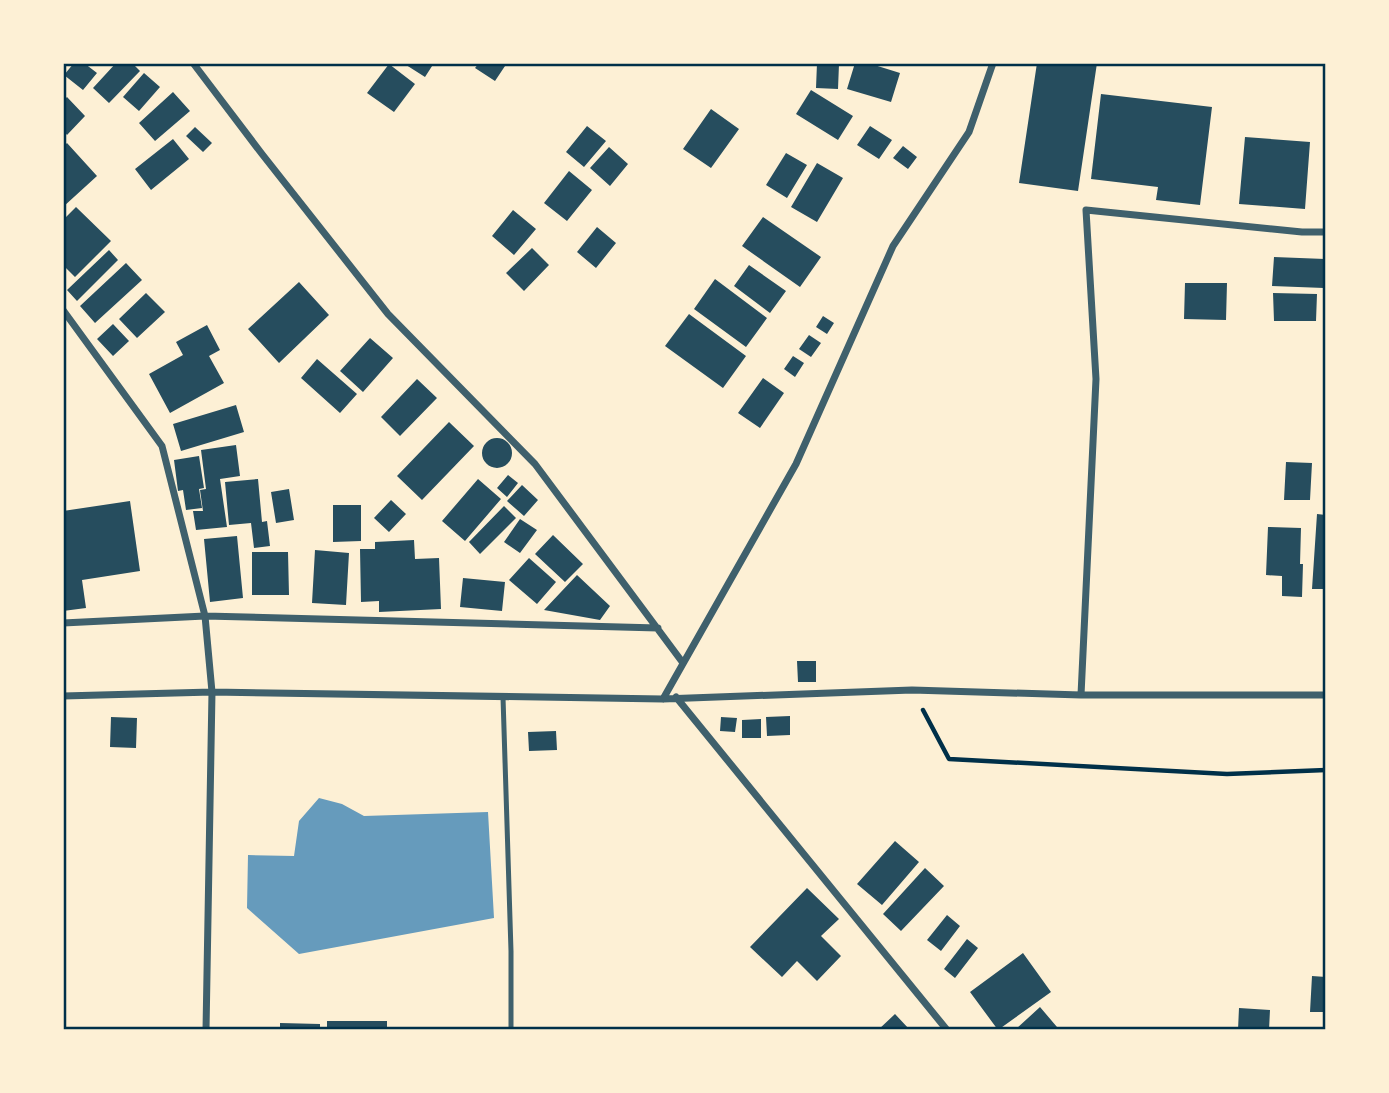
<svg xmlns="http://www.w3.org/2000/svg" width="1389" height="1093" font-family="'DejaVu Sans',sans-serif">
<rect width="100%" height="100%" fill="#fdf0d5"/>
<path fill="#669bbc" d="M319,798L342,804L364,816L488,812L494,918L299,954L247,908L248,855L294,856L299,821Z"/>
<path fill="#264d5e" d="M74,63H84L97,73L83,90L64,75Z
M116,63H132L140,71L109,103L93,88Z
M403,63H434L425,77Z
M479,63H507L495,81L475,68Z
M817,63L839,64L838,89L816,88Z
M855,63H868L900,73L891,102L847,89Z
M1037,63H1097L1078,191L1019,183Z
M389,64L415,84L394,112L367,93Z
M144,73L160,87L139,111L123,97Z
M811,90L853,116L838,140L796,114Z
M173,92L190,111L155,141L139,123Z
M1101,94L1212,107L1200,205L1156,200L1158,187L1091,179Z
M67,97L85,116L67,135L63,130V101Z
M711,109L739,129L711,168L683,149Z
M587,126L606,141L584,167L566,152Z
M870,126L892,140L879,159L857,145Z
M195,127L212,143L203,152L186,136Z
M1245,137L1310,142L1305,209L1239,204Z
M173,139L189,159L151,190L135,169Z
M67,143L97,176L63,207V147Z
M903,146L917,157L908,169L893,158Z
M609,147L628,164L610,186L590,168Z
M786,153L807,165L787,198L766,185Z
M817,163L843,178L817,222L791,207Z
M569,171L592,190L567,221L544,203Z
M76,207L111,241L75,277L63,265V220Z
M513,210L536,229L514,255L492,236Z
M763,217L821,257L800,287L742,246Z
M597,227L616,243L596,268L577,252Z
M532,248L549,265L524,291L506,273Z
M109,250L118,260L77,301L67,290Z
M1274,257L1325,259L1324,288L1272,286Z
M126,263L142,280L95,323L80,306Z
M749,265L786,291L770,313L734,286Z
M715,279L767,318L746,347L694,309Z
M299,282L329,315L279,363L248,329Z
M1185,283H1227L1226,320L1184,319Z
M146,293L165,312L137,338L119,319Z
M1273,293L1317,294L1316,321H1274Z
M689,314L746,356L723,388L665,346Z
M823,316L834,323L827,334L816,327Z
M113,324L129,341L113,356L97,339Z
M207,325L220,350L209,356L224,383L170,413L149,374L183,355L176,342Z
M809,335L821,343L811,357L799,349Z
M370,338L393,358L363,392L340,371Z
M793,356L804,363L795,377L784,369Z
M317,359L357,394L340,413L301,378Z
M763,378L784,393L760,428L738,413Z
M417,379L437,398L400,436L381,417Z
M236,405L244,432L181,451L173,424Z
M449,422L474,446L422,500L397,476Z
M482 453a15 15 0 1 1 30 0a15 15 0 1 1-30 0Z
M236,445L240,476L220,479L227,527L196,530L193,511H203L200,490L206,489L201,450Z
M199,456L204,488L199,489L202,508L186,510L183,490L178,491L174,460Z
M1286,462L1312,463L1310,500H1284Z
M508,475L518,483L507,497L497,488Z
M258,479L262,522L267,521L270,546L254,548L251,523L229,525L225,482Z
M478,479L501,499L465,541L442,521Z
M522,485L538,500L524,516L507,501Z
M289,489L294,520L276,523L271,492Z
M391,500L406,514L389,532L374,518Z
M130,501L140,571L82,580L86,608L63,611V511Z
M333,505H361V541L333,542Z
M504,506L516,518L480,554L469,542Z
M1317,514L1326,515V589H1312Z
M520,519L537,530L520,553L504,542Z
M1268,527L1301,528L1300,564H1303L1302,597L1282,596V576L1266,575Z
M553,535L583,564L565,582L535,554Z
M237,536L243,598L210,602L204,539Z
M414,540L415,559L439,558L441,609L379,612V601L361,602L360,549H375V542Z
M315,550L349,553L346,605L312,603Z
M252,552H288L289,595H252Z
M529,558L556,582L537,604L509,580Z
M577,575L610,606L600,620L544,610Z
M463,578L505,582L502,611L460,607Z
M797,661H816V682H798Z
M790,716V735L767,736L766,717Z
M111,717L137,718L136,748L110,747Z
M721,717L737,718L735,732L720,731Z
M761,719V738H742V720Z
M556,731L557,750L529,751L528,732Z
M895,841L919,862L882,905L857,884Z
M925,868L944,886L901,931L883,914Z
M807,888L839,919L821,936L841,956L817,981L797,961L782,977L750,947Z
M947,915L960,926L941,951L927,940Z
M967,939L978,948L955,978L944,969Z
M1023,953L1051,992L998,1030L970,992Z
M1312,976L1326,977V1012H1310Z
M1040,1007L1057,1027L1053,1030H1015Z
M1239,1008L1270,1010L1269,1030H1238Z
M895,1014L910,1030H878Z
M327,1021H387V1030H327Z
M280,1023L320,1024V1030H280Z"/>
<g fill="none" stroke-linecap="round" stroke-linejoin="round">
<path stroke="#003049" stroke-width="4.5" d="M923,710L949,759L1227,774L1326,770"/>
<path stroke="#3f606c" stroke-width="5" d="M503,697L511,951V1030"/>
<path stroke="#3f606c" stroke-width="7" d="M193,63L262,154L388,314L535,464L683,663
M63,310L162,446L205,616L212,692L206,1030
M63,623L205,616L658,628
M1081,695L1096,379L1086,210L1302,232H1326
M63,696L212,692L663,699L912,690L1081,695H1326
M676,697L947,1030
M663,699L796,464L893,246L969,132L993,63"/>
</g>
<rect width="1389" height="1093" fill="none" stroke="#fdf0d5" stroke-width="130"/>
<rect x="65" y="65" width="1259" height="963" fill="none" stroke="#003049" stroke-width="2.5"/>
</svg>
